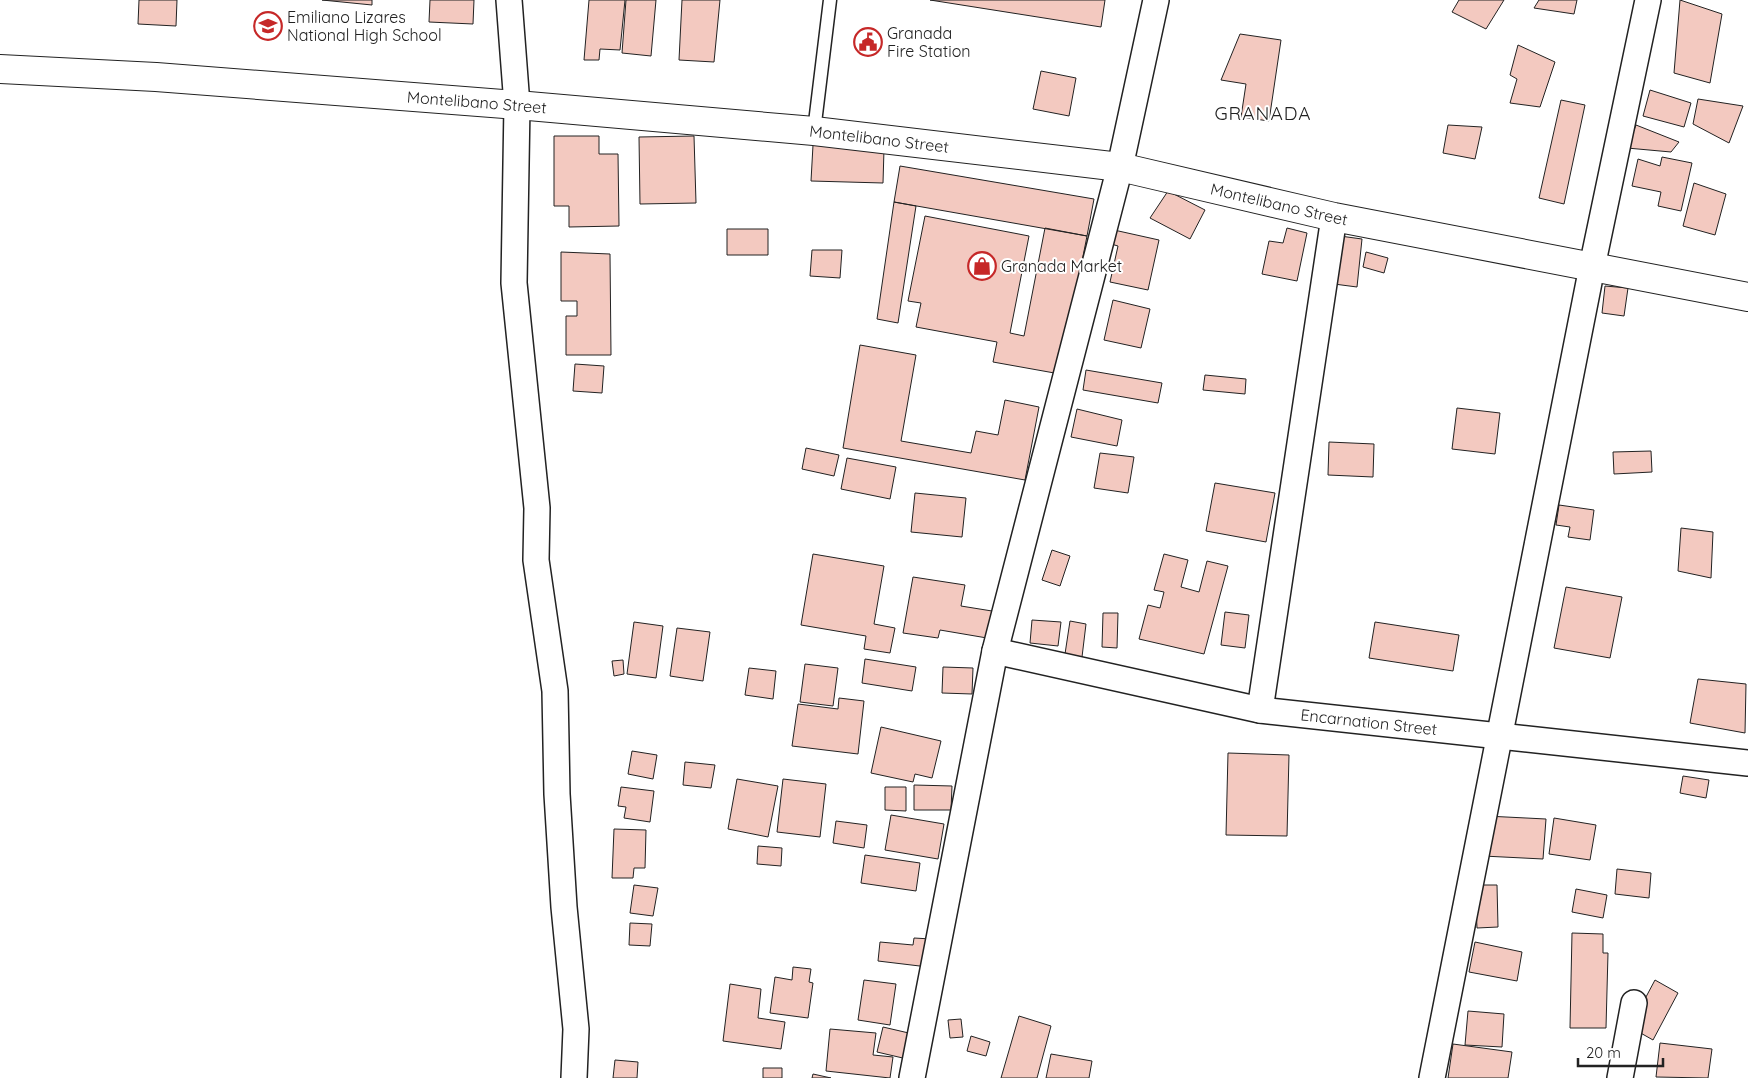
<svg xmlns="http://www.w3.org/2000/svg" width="1748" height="1078" font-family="Quicksand,sans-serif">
<rect width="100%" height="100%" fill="#fff"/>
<path fill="#f3c9c0" stroke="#222" d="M139,0H177L176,26L138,24Z
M322,0H372V5Z
M430,0H474L473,24L429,22Z
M589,0H625L620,50L600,49L599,60H584Z
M626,0H656L651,56L622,53Z
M682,0H720L714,62L679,60Z
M930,0H1105L1101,27Z
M1459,0H1504L1486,29L1452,12Z
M1539,0H1577L1574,14L1534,8Z
M1680,0L1722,14L1710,83L1674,73Z
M1240,34L1281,40L1269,121L1241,117L1246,84L1221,80Z
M1518,45L1555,62L1540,107L1510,103L1517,79L1510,75Z
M1041,71L1076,78L1069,116L1033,109Z
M1650,90L1691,103L1684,127L1643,116Z
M1698,99L1743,106L1729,143L1693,124Z
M1561,100L1585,105L1564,204L1539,198Z
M1448,125L1482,127L1475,159L1443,153Z
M1636,125L1679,142L1671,152L1627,148Z
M554,136H599V154H618L619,226L569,227V206H554Z
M694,136L696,203L640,204L639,137Z
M813,145L884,149L883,183L811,181Z
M1662,157L1692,163L1681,211L1658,206L1661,192L1632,186L1638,159L1660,166Z
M900,166L1094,199L1087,236L894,202Z
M1694,183L1726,194L1715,235L1683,226Z
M1168,191L1205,210L1190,239L1150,218Z
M894,202L916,206L898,323L877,319Z
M925,216L1029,236L1010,333L1024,336L1045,228L1087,236L1060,374L993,362L997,342L916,327L921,303L908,301Z
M1287,228L1307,233L1297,281L1262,274L1269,241L1283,243Z
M727,229H768V255H727Z
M1114,230L1159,240L1148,290L1110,282L1118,246L1111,244Z
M1340,236L1362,239L1357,287L1334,284Z
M812,250H842L840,278L810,276Z
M561,252L610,254L611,355H566V316H577V301H561Z
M1366,252L1388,258L1384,273L1363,267Z
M1605,286L1628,288L1624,316L1602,313Z
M1113,300L1150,309L1141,348L1104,340Z
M860,345L916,355L901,441L971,453L976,431L998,435L1005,400L1039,407L1025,480L843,448Z
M575,364L604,366L602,393L573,391Z
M1086,370L1162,383L1158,403L1083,390Z
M1205,375L1246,379L1245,394L1203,390Z
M1457,408L1500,413L1495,454L1452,449Z
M1077,409L1122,420L1117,446L1071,437Z
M1329,442L1374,444L1373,477L1328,475Z
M806,448L839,455L834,476L802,469Z
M1651,451L1652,472L1614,474L1613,452Z
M1100,453L1134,457L1128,493L1094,488Z
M847,458L896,467L890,499L841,489Z
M1215,483L1275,493L1266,542L1206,531Z
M915,493L966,498L962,537L911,532Z
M1559,505L1594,510L1590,540L1568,537L1570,527L1556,525Z
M1681,528L1713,532L1711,578L1678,571Z
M1052,550L1070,556L1060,586L1042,580Z
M813,554L884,566L874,624L895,628L890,653L864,649L866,636L801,625Z
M1164,554L1188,560L1181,587L1199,592L1207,561L1228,566L1204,654L1139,639L1148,605L1160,608L1164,592L1154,590Z
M913,577L965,585L961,606L992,611L987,638L940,630L938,638L903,633Z
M1566,587L1622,597L1610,658L1554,648Z
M1225,612L1249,615L1245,648L1221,645Z
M1103,613H1118L1117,648L1102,647Z
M1032,620L1061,622L1058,646L1030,643Z
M1070,621L1086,624L1082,657L1065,654Z
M634,622L663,626L656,678L627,674Z
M1375,622L1459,635L1453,671L1369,658Z
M677,628L710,632L703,681L670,676Z
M865,659L916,667L912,691L862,683Z
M623,660L624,674L614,676L612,661Z
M805,664L838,668L833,706L800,702Z
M943,667L973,668L972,694L942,693Z
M749,668L776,671L773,699L745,695Z
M1698,679L1746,684L1745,733L1690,723Z
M839,698L864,701L858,754L792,746L798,704L838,709Z
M881,727L941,741L932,778L915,774L913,782L871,773Z
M632,751L657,755L653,779L628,774Z
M1228,753L1289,755L1287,836L1226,835Z
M685,762L715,765L711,788L683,785Z
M1683,776L1709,780L1706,798L1680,793Z
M737,779L778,786L768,837L728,829Z
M783,779L826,784L820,837L777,832Z
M914,785L952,786L951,810H914Z
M621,787L654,791L650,822L624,818L626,807L618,806Z
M885,787H906V811L885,810Z
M891,815L944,824L938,859L885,850Z
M1486,816L1546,819L1543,859L1483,856Z
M1554,818L1596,825L1590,860L1549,854Z
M836,821L867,825L864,848L833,843Z
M614,829L646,830L645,868H634L633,878H612Z
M758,846L782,848L781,866L757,864Z
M865,855L920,863L916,891L861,883Z
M1617,869L1651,873L1649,898L1615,894Z
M634,885L658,888L653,916L630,913Z
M1475,885H1497L1498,927L1477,928Z
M1576,889L1607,895L1603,918L1572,912Z
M630,923L652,924L650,946L629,945Z
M1572,933L1603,934V953H1608L1606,1028H1570Z
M914,938L931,939L928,967L878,961L880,942L913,945Z
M1475,942L1522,952L1517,981L1469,972Z
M793,967L811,969L809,982L813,983L808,1018L770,1013L775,977L792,980Z
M864,980L896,984L890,1025L858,1020Z
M1655,980L1678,993L1653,1040L1630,1027Z
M730,984L761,989L758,1018L785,1022L781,1049L723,1041Z
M1468,1011L1504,1014L1502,1047L1465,1045Z
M1019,1016L1051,1026L1037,1078H1001Z
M961,1019L963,1037L950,1038L948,1020Z
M883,1027L913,1034L907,1059L877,1052Z
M830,1029L876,1033L873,1055L893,1057L890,1078L826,1071Z
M971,1036L990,1042L986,1056L967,1051Z
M1660,1043L1712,1049L1708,1078L1656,1077Z
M1453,1044L1512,1052L1508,1078H1448Z
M1051,1054L1092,1061L1089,1078H1046Z
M615,1060L638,1062L637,1078H613Z
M763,1068H782V1078H763Z
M813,1074L831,1078H812Z"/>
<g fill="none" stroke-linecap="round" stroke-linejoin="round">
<defs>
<path id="lane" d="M814,131L830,0"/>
<g id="street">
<path d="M509,0L517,105L514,283L537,508L536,560L555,691L557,794L564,907L576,1029L574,1078"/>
<path id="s1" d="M995,651L1260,710L1748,763"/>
<path d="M1260,710L1334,217"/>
<path d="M912,1078L995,651L1120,167L1156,0"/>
<path d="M1432,1078L1592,267L1648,0"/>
<path d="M1620,1078L1634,1003"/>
</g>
<g id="secondary">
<path id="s2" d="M0,69L156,77L517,105L814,131L1120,167L1334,217L1748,297"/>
</g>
</defs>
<use href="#lane" stroke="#222" stroke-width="15"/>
<use href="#street" stroke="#222" stroke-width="28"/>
<use href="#secondary" stroke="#222" stroke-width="30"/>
<use href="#lane" stroke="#fff" stroke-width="12"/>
<use href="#street" stroke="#fff" stroke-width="25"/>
<use href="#secondary" stroke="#fff" stroke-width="28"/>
</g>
<defs>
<symbol id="school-ring" viewBox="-11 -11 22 22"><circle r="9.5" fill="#fff" stroke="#c62828" stroke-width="1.5"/><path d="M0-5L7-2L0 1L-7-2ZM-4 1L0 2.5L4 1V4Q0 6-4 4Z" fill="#c62828"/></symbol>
<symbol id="civic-ring" viewBox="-11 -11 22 22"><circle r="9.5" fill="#fff" stroke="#c62828" stroke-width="1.5"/><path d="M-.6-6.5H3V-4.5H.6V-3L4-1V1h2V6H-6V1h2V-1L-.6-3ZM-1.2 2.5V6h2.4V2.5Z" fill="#c62828"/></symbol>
<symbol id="shop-ring" viewBox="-11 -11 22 22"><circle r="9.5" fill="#fff" stroke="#c62828" stroke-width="1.5"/><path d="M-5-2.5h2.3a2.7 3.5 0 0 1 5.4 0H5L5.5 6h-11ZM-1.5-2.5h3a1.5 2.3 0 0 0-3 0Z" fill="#c62828"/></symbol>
</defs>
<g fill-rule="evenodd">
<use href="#school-ring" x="252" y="10" width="32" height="32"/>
<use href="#civic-ring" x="852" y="26" width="32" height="32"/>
<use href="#shop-ring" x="966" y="250" width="32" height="32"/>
</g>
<g text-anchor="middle" stroke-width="4" stroke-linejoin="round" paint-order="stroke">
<g font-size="16" fill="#222" stroke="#fff" text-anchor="start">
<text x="287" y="23">Emiliano Lizares<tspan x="287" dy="18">National High School</tspan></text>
<text x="887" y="39">Granada<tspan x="887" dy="18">Fire Station</tspan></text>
<text x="1001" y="272">Granada Market</text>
</g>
<g font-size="16" fill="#222" stroke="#fff">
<text dy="6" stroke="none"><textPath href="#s2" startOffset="478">Montelibano Street</textPath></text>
<text dy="6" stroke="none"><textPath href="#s2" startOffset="882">Montelibano Street</textPath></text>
<text dy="6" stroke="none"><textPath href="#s2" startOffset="1288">Montelibano Street</textPath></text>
<text dy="6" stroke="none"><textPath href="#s1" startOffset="381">Encarnation Street</textPath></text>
</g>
<g font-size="19" letter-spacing="1" fill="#222" stroke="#fff">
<text x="1263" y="120">GRANADA</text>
</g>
</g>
<path d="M1578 1058v8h85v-8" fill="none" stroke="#222222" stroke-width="2.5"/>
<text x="1586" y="1058" font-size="15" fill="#222222" stroke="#ffffff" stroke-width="4" paint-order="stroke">20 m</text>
</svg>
